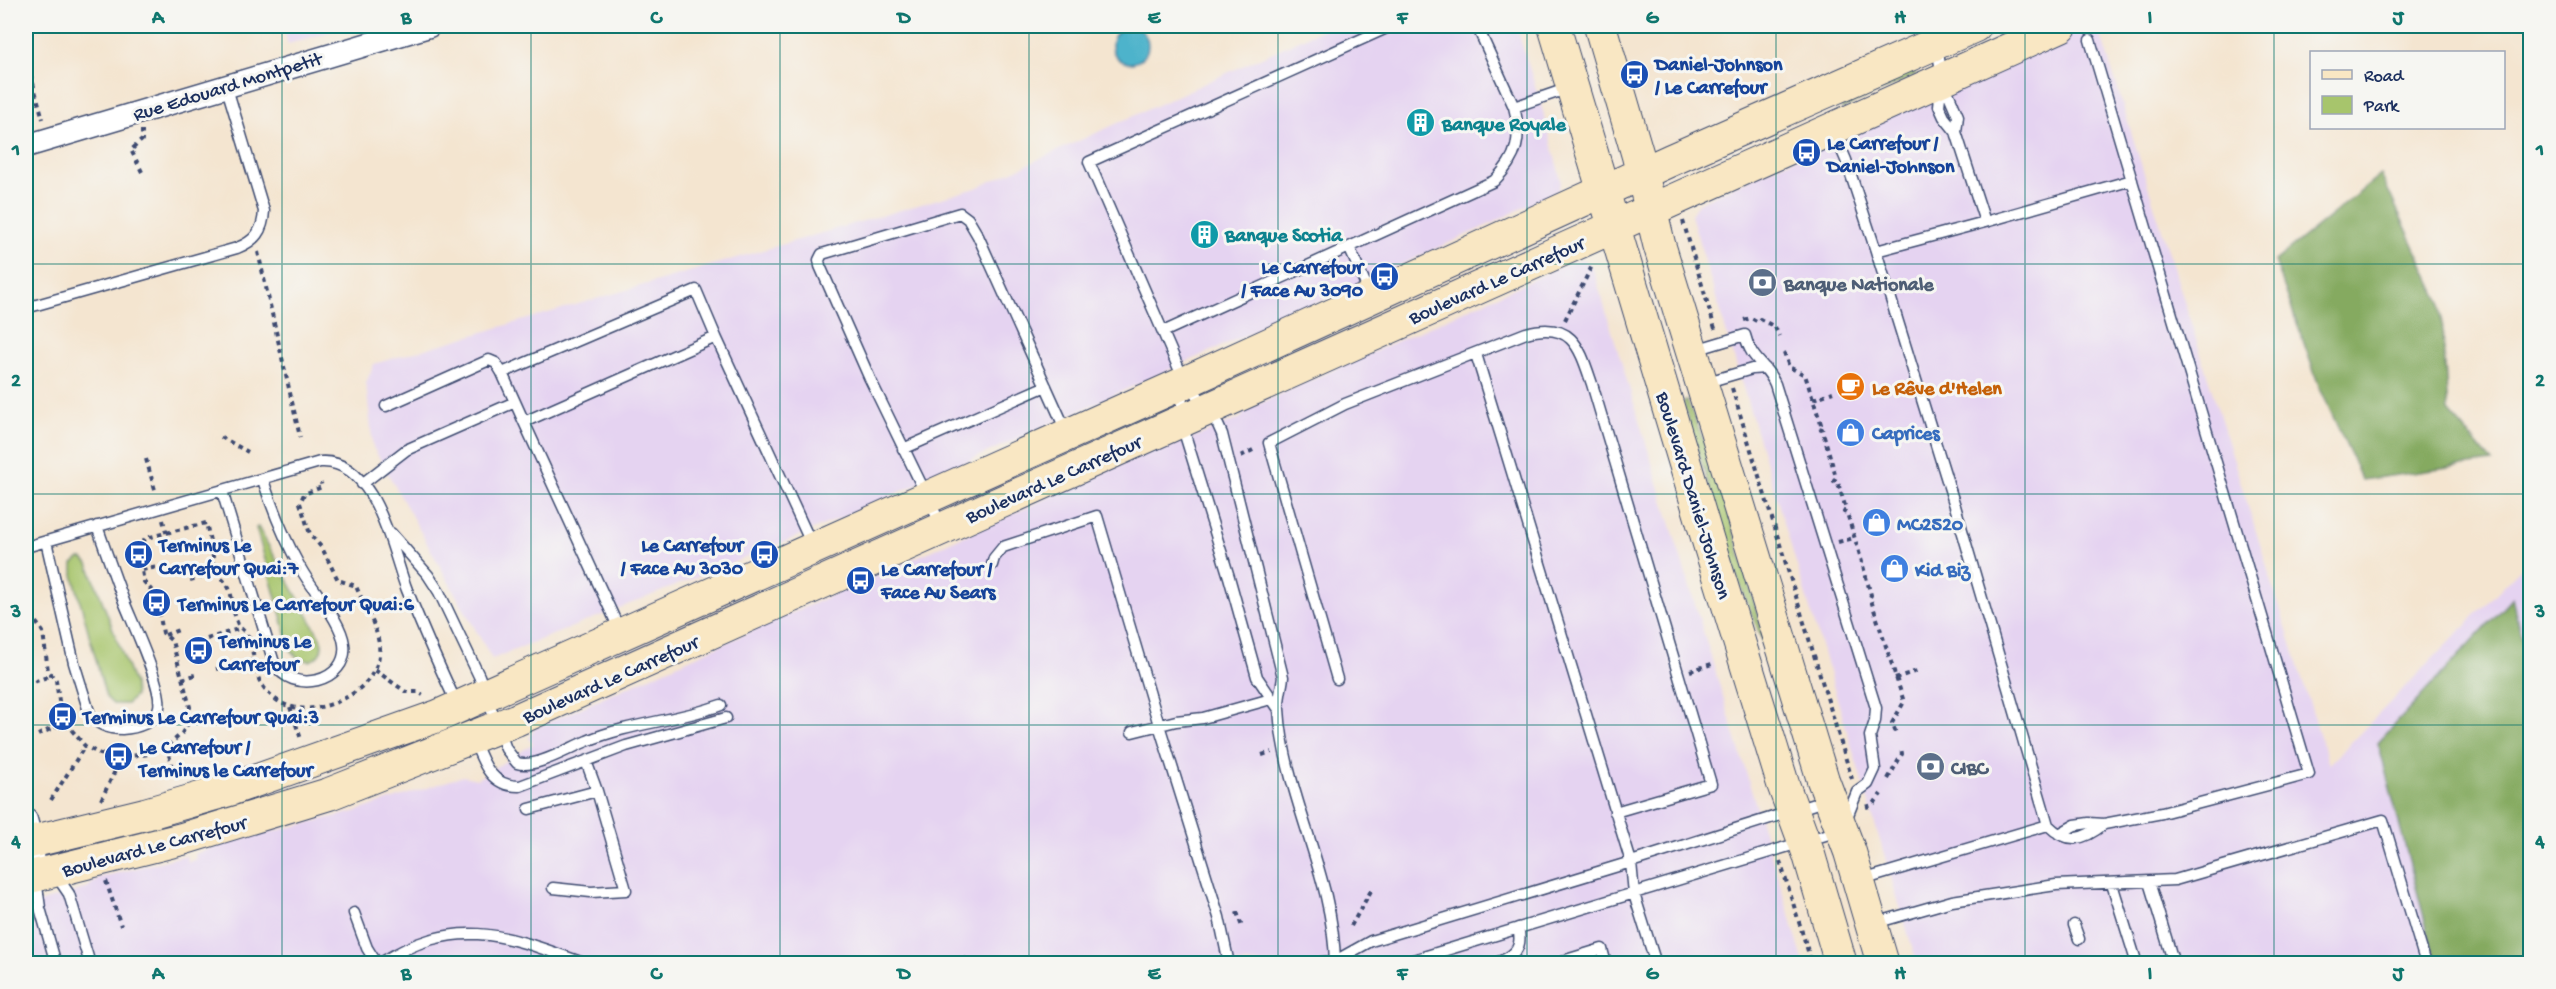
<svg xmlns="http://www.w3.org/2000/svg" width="2556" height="989" font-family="'Gochi Hand',sans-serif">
<rect width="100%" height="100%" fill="#f6f6f2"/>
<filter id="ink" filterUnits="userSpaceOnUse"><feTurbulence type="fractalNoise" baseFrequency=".0167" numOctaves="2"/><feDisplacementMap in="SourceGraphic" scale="12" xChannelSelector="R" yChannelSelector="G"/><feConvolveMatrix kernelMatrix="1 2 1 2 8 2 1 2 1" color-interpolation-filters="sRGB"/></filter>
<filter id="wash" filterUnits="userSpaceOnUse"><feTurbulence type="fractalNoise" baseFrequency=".008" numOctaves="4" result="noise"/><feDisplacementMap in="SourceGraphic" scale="24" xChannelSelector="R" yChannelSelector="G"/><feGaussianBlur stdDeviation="1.35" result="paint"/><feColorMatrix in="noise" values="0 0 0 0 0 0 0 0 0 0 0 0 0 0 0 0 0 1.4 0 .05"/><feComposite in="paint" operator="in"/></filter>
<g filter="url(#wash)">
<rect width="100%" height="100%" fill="#f4e5d0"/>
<path fill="#e5d3f1" d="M283,26H350L288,44Z
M1330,26H1516L1543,111L1561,181L1558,190L1495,222L902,491L792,539L492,659L373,447L366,383L374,364L976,188Z
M2086,26H2098L2329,765L2530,559V963H1917L1691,215L1698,203Z
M1583,260L1589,263L1594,272L1804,963L26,964V907L87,888L98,878L186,855L188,862L196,859L195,854L233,841L354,812L463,776L477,779L533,744L529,739L534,729L1155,450H1164L1241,418L1246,410L1567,264Z"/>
<path fill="#a7c56c" stroke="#617a65" stroke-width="1.5" d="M1913,69L1916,75L1842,109L1841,107L1895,75Z
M1687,401L1716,470L1772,665L1737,577L1683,402Z
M258,527L321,639C324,650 320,657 310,661L299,659L291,651L256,528Z
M79,559H83L88,564L134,684L135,696L127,704H113L106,697L73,575V564Z"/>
<path fill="#85aa60" stroke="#506c5f" stroke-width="1.5" d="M2381,175L2441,303L2448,411L2492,462L2362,480L2319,386L2275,261Z
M2512,598L2530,674V963H2436L2378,743Z"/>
<path fill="#4db3cb" stroke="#347194" stroke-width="1.5" d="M1112 45a18 18 0 1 1 36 0a18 18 0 1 1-36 0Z"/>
</g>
<g filter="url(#ink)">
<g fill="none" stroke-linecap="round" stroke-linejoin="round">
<defs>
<path id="lane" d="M1477,26L1514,107
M1943,81L1958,116L1956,132
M1834,132L1846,160L1876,251L1985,222L1956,132L1944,117L1939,106L1942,78L1937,46
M1985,222L2132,180
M1349,247L1371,296
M1876,251L1955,506L2048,825C2068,845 2084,840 2104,824
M26,308L237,248C255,241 263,231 264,211L226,85
M1163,332L1494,181C1518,157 1522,138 1514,107L1569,88
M1476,354L1631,862L1634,894L1656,964
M1704,383L1752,369L1765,368
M1180,387L1186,438L1229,577L1257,677L1278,708
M515,402L502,373L696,290L716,337
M386,406L489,360L496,363L502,373
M903,449L1046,386
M362,484L406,450L515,402L524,422
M222,491L274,663C291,695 349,683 344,644C341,620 313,591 301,569C285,540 273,511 263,480
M941,525L870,379L820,266L819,260L822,254L960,213L968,219L978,236L1067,433
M391,533L428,575L439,592L479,676L506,749L517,763C535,769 569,748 587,741C630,723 677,721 721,705
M46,541L74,663L90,715C98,725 109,729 122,729C136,728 156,723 159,707C163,688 133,624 125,604C115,578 106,552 97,526
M26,547L320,462C376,458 392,552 407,590C423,629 439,667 457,704
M992,565L994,558L1003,547L1097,516L1159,725L1219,917L1229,964
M621,633L524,422L716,337L812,545
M1337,679L1269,443L1345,404L1526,333C1573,320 1580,349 1592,384L1711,784L1615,812
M1132,732L1176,721L1203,718L1271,699
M474,740C483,763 491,787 520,786L626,746L726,718
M529,809L597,791L586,761
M2059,834L2075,825L2089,823L2104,824L2162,813L2309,774L2090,40
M56,875L69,894L90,964
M36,879L40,908L56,964
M1862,880L2048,825
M2149,882L2174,964
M2112,884L2137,964
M553,888L591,892L626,890L597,791
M354,913L367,948L377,964
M1875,923L1952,901L2056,885L2175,880L2383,820L2426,964
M2074,925L2079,939
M1335,961L1371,941L1631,862L1827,800
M379,964C457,914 506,935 586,964
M1303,964L1335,961L1347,964
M1335,964C1334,875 1284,796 1279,709C1278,699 1282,687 1283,677L1222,434L1218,425L1179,369L1089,162L1391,26
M1400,964L1842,830L1857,792L1868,784L1875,769L1870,736L1875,721L1876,708L1775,384C1766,363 1751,361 1745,335L1695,350
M1493,964C1512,958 1524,950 1518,928
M1564,964L1566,960L1602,949L1606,964"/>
<path id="street" d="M26,146L429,26
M26,820L32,842L35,876"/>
<path id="secondary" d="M1554,26L1709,544L1783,784L1809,855L1841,964
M1600,26L1638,156L1659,244L1823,780L1850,852L1883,964
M26,843L145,814L232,789L438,716L1188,381L1671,160L1975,26
M26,878L182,839L329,794L516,720L2061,26"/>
</defs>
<use href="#lane" stroke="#3c4a6f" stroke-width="13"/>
<use href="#street" stroke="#3c4a6f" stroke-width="25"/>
<use href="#secondary" stroke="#3c4a6f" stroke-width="34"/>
<path stroke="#3c4a6f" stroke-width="4" stroke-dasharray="4.5 4.5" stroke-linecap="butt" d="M26,67L29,69L43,119
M142,130V140L131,150L142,172
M1683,221L1716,332
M258,252L300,437
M1565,320L1593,264
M1744,320L1751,318L1758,322L1760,319L1775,327L1779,336
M1784,352L1789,367L1805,375L1821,424L1819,428L1822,429L1836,477L1834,481L1838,483L1846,509L1844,512L1847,513L1862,562L1861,565L1863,566L1871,595L1870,597L1904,702L1892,723L1896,733
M1732,388L1852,779
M1813,399L1833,392
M221,437L248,452
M1241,456L1257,448
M146,459L155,490
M163,520L167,536
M1838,542L1854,538
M142,570L163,566
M26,579L29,585L33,618L43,632L48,671L56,680L60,708L65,722L85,746L100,754L118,757L150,754L170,744L182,733L187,725L190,707L172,641L163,633L156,595L144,582L138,548L146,538L206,523C210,538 212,557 217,572C220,579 228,583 230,591C233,601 233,612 237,622C239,628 245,631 248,636C258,660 249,677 274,698C306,725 375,696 379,655C382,633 364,606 356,586L338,580L322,548L310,534L300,503L304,494L322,487L321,483
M190,580L218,573
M157,603L172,600
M165,635L181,629
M207,639L241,628
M216,669L252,660
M375,670L406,692H418L423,695
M1690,671L1715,663
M1895,678L1917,671
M182,679L195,675
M26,685L52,675
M290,707L301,739
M38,735L65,722
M166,746L177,779
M1262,755L1272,752
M1888,779L1902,754L1901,748
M51,800L85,746
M101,800L115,771L128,757
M1866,807L1873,805L1881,794
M1780,861L1812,964
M106,881L121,926
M1237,912L1242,927
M1351,926L1372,889
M964,957L966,964"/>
<use href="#lane" stroke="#fff" stroke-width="10"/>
<use href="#street" stroke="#fff" stroke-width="22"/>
<use href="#secondary" stroke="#f9e7c3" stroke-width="32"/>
</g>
</g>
<path fill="none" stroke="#0f766e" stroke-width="1.5" stroke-opacity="0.55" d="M282,26V964M531,26V964M780,26V964M1029,26V964M1278,26V964M1527,26V964M1776,26V964M2025,26V964M2274,26V964M26,264H2530M26,494H2530M26,725H2530"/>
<defs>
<symbol id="bus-disc" viewBox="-11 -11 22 22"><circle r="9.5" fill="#1a4fb4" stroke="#f6f6f2"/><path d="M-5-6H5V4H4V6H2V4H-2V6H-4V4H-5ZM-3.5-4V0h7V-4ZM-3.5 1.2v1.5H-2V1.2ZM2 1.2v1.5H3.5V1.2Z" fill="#fff"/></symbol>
<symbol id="building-disc" viewBox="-11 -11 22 22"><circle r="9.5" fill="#0f9aa8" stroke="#f6f6f2"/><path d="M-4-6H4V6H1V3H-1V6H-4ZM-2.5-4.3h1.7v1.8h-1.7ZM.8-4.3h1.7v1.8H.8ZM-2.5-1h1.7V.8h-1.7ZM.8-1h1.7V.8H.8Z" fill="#fff"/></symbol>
<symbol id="bank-disc" viewBox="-11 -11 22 22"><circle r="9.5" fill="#5c6f8a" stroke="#f6f6f2"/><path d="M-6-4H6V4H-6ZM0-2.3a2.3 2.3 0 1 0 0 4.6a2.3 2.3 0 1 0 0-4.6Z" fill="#fff"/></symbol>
<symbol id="cafe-disc" viewBox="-11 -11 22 22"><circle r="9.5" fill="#e8710a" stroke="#f6f6f2"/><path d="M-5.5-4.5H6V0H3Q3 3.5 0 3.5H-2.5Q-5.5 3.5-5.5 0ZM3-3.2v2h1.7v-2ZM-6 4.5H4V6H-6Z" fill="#fff"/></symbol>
<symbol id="shop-disc" viewBox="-11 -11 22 22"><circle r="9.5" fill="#3f7fe0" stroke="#f6f6f2"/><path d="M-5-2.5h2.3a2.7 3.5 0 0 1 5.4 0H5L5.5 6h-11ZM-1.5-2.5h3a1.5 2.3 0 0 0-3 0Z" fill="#fff"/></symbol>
</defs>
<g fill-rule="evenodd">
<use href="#bus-disc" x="1618" y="58" width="33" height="33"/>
<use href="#building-disc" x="1404" y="106" width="33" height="33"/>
<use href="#bus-disc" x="1790" y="136" width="33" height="33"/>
<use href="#building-disc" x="1188" y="218" width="33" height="33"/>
<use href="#bus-disc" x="1368" y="260" width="33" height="33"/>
<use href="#bank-disc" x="1746" y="266" width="33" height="33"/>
<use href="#cafe-disc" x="1834" y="370" width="33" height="33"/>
<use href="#shop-disc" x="1834" y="416" width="33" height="33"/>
<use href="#shop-disc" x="1860" y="506" width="33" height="33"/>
<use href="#bus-disc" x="122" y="538" width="33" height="33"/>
<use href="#bus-disc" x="748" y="538" width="33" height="33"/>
<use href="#shop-disc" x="1878" y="552" width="33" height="33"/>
<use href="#bus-disc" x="844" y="564" width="33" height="33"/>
<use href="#bus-disc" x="140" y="586" width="33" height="33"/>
<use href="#bus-disc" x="182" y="634" width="33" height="33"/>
<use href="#bus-disc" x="46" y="700" width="33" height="33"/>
<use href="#bus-disc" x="102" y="740" width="33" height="33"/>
<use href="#bank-disc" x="1914" y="750" width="33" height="33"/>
</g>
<g text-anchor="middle" stroke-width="6" stroke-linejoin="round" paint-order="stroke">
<g font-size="20" font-weight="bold" fill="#164399" stroke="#f6f6f2" text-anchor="start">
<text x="1655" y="70">Daniel-Johnson<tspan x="1655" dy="23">/ Le Carrefour</tspan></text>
<text x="1827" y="149">Le Carrefour /<tspan x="1827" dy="23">Daniel-Johnson</tspan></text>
<text x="1363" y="273" text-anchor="end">Le Carrefour<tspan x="1363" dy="23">/ Face Au 3090</tspan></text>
<text x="159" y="551">Terminus Le<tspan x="159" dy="23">Carrefour Quai:7</tspan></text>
<text x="743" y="551" text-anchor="end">Le Carrefour<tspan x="743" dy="23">/ Face Au 3030</tspan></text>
<text x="881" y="575">Le Carrefour /<tspan x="881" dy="23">Face Au Sears</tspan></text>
<text x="178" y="610">Terminus Le Carrefour Quai:6</text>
<text x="219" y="647">Terminus Le<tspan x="219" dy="23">Carrefour</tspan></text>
<text x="83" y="723">Terminus Le Carrefour Quai:3</text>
<text x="139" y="753">Le Carrefour /<tspan x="139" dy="23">Terminus le Carrefour</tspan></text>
</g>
<g font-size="20" fill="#1b2f5e" stroke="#f6f6f2">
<text transform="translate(227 85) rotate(-17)" y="7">Rue Edouard Montpetit</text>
<text transform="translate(1496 279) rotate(-24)" y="7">Boulevard Le Carrefour</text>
<text transform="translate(1053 478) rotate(-24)" y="7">Boulevard Le Carrefour</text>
<text transform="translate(1695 495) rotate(73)" y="7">Boulevard Daniel-Johnson</text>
<text transform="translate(610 678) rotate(-24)" y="7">Boulevard Le Carrefour</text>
<text transform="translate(154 845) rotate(-15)" y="7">Boulevard Le Carrefour</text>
</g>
<g font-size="20" font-weight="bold" fill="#0d838f" stroke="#f6f6f2" text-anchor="start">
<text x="1442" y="130">Banque Royale</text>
<text x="1225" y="241">Banque Scotia</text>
</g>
<g font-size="20" font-weight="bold" fill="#4e5e75" stroke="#f6f6f2" text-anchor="start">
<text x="1784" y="290">Banque Nationale</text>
<text x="1951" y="774">CIBC</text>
</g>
<g font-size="20" font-weight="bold" fill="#c56008" stroke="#f6f6f2" text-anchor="start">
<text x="1872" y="394">Le Rêve d'Helen</text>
</g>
<g font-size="20" font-weight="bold" fill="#366cbe" stroke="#f6f6f2" text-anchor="start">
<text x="1872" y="439">Caprices</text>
<text x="1897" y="530">MC2520</text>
<text x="1915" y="576">Kid Biz</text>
</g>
</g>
<rect width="2556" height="989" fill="none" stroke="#f6f6f2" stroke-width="66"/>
<rect x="2310" y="51" width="195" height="78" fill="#f6f6f2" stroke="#9ea6b7" stroke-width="1.5"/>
<rect x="2322" y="70" width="30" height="9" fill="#f9e7c3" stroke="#9ea6b7" stroke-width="1.5"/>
<text x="2364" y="81" font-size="18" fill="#1b2f5e">Road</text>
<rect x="2322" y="96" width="30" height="18" fill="#a7c56c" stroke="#9ea6b7" stroke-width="1.5"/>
<text x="2364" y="111" font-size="18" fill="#1b2f5e">Park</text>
<rect x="33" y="33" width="2490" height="923" fill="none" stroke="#0f766e" stroke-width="2"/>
<g font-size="20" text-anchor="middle" font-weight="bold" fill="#0f766e">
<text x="158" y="23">A</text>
<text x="406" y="23">B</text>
<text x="656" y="23">C</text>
<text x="904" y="23">D</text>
<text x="1154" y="23">E</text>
<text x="1402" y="23">F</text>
<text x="1652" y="23">G</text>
<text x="1900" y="23">H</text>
<text x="2150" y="23">I</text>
<text x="2398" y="23">J</text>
<text x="16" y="155">1</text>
<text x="2540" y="155">1</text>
<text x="16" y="386">2</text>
<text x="2540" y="386">2</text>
<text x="16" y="617">3</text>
<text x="2540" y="617">3</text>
<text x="16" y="847">4</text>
<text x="2540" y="847">4</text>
<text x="158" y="979">A</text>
<text x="406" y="979">B</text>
<text x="656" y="979">C</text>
<text x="904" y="979">D</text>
<text x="1154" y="979">E</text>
<text x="1402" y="979">F</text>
<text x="1652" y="979">G</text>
<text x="1900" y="979">H</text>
<text x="2150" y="979">I</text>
<text x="2398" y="979">J</text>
</g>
</svg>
